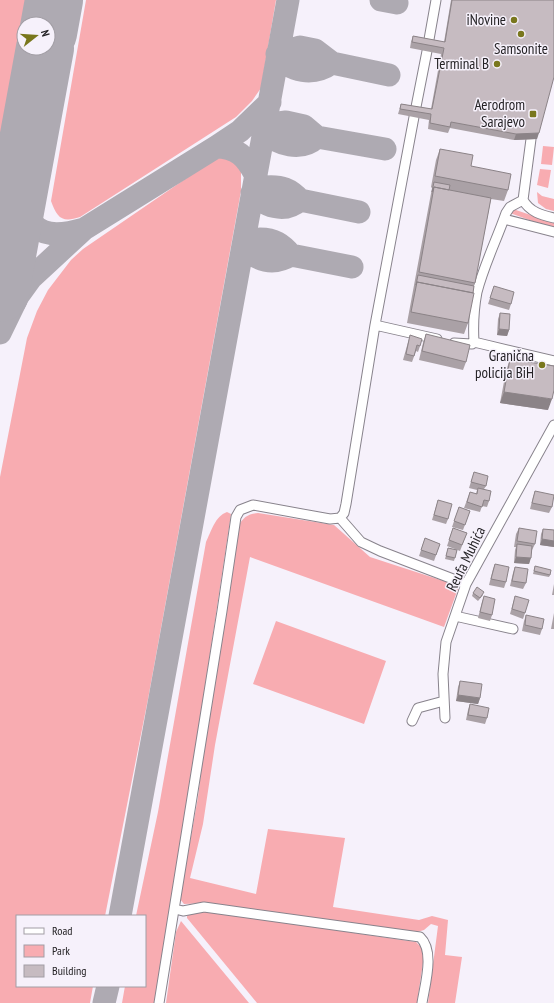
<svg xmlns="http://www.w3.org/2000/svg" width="554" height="1003" font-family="'PT Sans Narrow',sans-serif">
<rect width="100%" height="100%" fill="#f6f1fb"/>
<path fill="#f8acb1" d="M0,0H31L27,24H24V39L0,167Z
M86,0H276L261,88L252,101L236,117L80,217C62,223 57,218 51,201Z
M543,146L554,147L552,165L541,164Z
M223,157L230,158L241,168V191L148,699L105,916H17V986H93L90,1003H0V477L27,338L37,311L48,290L71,260L83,249L213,160Z
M540,169L551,170L548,188L537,185Z
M537,192L542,196L554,199V211L546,209L538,203Z
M513,209L554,223V229L510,213Z
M227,512L231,514L230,521C206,682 181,843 156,1003H122L125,986H145V916H136L137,911L158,812L206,542C211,532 215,516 227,512Z
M258,513L334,525L370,557L459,586L444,627L250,557L215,745L203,824L190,878L256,894L268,829L345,838L333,907L419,920L432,916L448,920L445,955L462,957L455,1003H428L438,926L431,924L424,930L417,932L210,903L184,904L180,899L198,797L207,722L238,527C243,517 248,514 258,513Z
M276,621L386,661L364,724L253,684Z
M205,911L416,942L423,949L424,956L417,1003H257L187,918V916L191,913Z
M181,921L249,1003H166L176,932Z"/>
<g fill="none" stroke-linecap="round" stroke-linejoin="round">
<path stroke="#aeaab2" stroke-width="23" d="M381,0L397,3
M300,47L315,50L332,63C314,76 290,73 277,54Z
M332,63L389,75
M286,122L304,126L317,137C301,152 278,145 264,131L279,123Z
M317,137L385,149
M216,147L240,131L270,102
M266,187C282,186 290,189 300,200C284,214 265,206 252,193Z
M300,200L359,212
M84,229L216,147C237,147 246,157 255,174
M260,239C274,239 282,244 291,255C273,266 257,261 243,246Z
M291,255L352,267
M0,333L18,296L31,278L84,229C28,245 25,219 22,172
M120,916L288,0
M104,1003L108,986"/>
<path stroke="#aeaab2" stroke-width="58" d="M48,33L54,0
M0,293L45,48"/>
<defs>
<path id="minor" d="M428,45L436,0
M415,112L427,51
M531,139L523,200C530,212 541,215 554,218
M504,219L554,232
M375,325L414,117
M437,339L375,325L346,504L344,513L340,518L361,542L380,551L466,584
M474,342L554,361
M454,343L472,344L474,342C473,325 474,308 477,292C484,265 497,239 506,213L510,207L523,200
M455,616L513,629
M445,718L443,674L446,642L466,584L554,425
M412,721L418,708L444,701
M175,909L183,911L204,907L420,937C435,951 425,984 422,1003
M159,1003L222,611L236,517L240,510L253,505L330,519L340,518"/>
</defs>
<use href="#minor" stroke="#88838c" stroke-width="11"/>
<use href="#minor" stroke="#fff" stroke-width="9"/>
</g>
<path fill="#aaa1a6" d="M451,0H554L537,139L514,140L450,128L448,133L428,129L429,120L398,114L401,104L431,109L441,54L410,48L411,42L413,36L444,42Z
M440,149L471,166L508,190L504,201L491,199L474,286L468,323L464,334L407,323L432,188L431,187L436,160Z
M494,286L511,304L509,310L488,304Z
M500,313L509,330L507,336L497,335L498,319Z
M426,334L466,362L463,370L419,360L423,343Z
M410,335L420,346L418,352L416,351L412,362L403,360Z
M510,359L548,410L500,403L506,371Z
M474,472L486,486L484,489L489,501L487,507L482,506L480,512L464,508L470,492L476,494L477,490L469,488Z
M535,491L552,507L549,513L530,509L533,497Z
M438,500L448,519L446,524L432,520Z
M459,507L470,511L463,530L452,527Z
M453,528L467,533L460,551L447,546Z
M519,528L535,544L532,550L529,564L514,563L515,550L516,547H514L516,534Z
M543,529L554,530V547L540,545L541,534Z
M425,538L440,544L434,561L419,556Z
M448,548L457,550L454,561L445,559Z
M495,564L506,582L504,588L489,585L493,569Z
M535,566L550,575L549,577L533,574Z
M515,567L526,583L523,589L510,586L513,573Z
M554,584V595H552Z
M473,593L483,595L478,601L472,596Z
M484,596L492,615L490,621L478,618L482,602Z
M515,596L525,613L523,619L510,614Z
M554,613V629H551Z
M526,615L542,629L540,635L522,631L524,621Z
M460,681L480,698L478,704L456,701L458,687Z
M470,704L487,718L485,724L466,720L468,710Z"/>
<path fill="#8b8387" d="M539,133L537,139L514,140L516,134Z
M499,329L509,330L507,336L497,335Z
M504,392L552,399L548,410L500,403Z
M542,539L554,541V547L540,545Z
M516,557L531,558L529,564L514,563Z
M458,695L480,698L478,704L456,701Z"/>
<path fill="#c6bbc1" stroke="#8b8387" d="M452,0H554V77L539,133L516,134L451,122L450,127L430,123L431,114L400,109L401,104L432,109L444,48L412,42L413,36L445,42Z
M440,149L473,155L471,166L511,174L508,190L435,176Z
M434,182L450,185L449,190L434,187L432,192Z
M434,187L491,198L475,283L419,272Z
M418,275L474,286L473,293L417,282L416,285Z
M417,282L474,293L468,323L411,312Z
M494,286L514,292L511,304L490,298Z
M500,313L510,314L509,330L499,329Z
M426,334L470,345L466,362L422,351Z
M410,335L422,339L420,346L417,345L414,356L406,354Z
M510,359L554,366V390L552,399L504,392Z
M474,472L488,476L486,486L471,482Z
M478,488L491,491L489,501L484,500L482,507L467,502L470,492L477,494Z
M535,491L554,495L552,507L532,503Z
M438,500L452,504L448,519L434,515Z
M459,507L470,511L465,525L454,521Z
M453,528L467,533L462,545L449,540Z
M519,528L537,531L535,544L517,541Z
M543,529L554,530V541L542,539Z
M425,538L440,544L436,555L421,550Z
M517,544L532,546L531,558L516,557Z
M448,548L457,550L455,558L446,556Z
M495,564L509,567L506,582L491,579Z
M535,566L551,570L550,575L534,571Z
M515,567L528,569L526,583L512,581Z
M477,587L484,592L480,598L473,593Z
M484,596L495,599L492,615L480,612Z
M515,596L529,600L525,613L512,609Z
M526,615L544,619L542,629L525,625Z
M460,681L482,684L480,698L458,695Z
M470,704L489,708L487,718L468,715Z"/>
<g fill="#79771d" stroke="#f6f1fb" stroke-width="1.5">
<circle cx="514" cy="20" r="4"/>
<circle cx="521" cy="34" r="4"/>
<circle cx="497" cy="64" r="4"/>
<rect x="529" y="110" width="8" height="8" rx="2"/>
<circle cx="542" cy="365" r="4"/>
</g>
<g text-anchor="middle" stroke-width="3" stroke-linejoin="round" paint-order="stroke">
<g font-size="15" fill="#242225" stroke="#f6f1fb" text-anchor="end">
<text x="506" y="25">iNovine</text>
<text x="521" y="54" text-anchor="middle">Samsonite</text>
<text x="489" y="69">Terminal B</text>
<text x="525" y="110">Aerodrom<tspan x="525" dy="17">Sarajevo</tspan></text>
<text x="534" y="361">Granična<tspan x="534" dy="17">policija BiH</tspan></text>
</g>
<g font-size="15" fill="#242225" stroke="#f6f1fb">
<text transform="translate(466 559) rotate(-64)" y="5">Reufa Muhića</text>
</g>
</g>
<rect x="16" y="915" width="130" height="72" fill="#f6f1fb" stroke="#a29ea5"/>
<rect x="24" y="928" width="20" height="6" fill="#ffffff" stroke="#a29ea5"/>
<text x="52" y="935" font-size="12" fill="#242225">Road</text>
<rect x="24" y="945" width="20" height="12" fill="#f8acb1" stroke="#a29ea5"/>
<text x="52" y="955" font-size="12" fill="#242225">Park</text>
<rect x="24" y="965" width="20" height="12" fill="#c6bbc1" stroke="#a29ea5"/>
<text x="52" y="975" font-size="12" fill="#242225">Building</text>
<g transform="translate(36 36) rotate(73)"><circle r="19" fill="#f6f1fb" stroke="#a29ea5"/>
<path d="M0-3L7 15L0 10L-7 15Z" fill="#79771d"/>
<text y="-6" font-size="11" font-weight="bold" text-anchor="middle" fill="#242225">N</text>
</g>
</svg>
